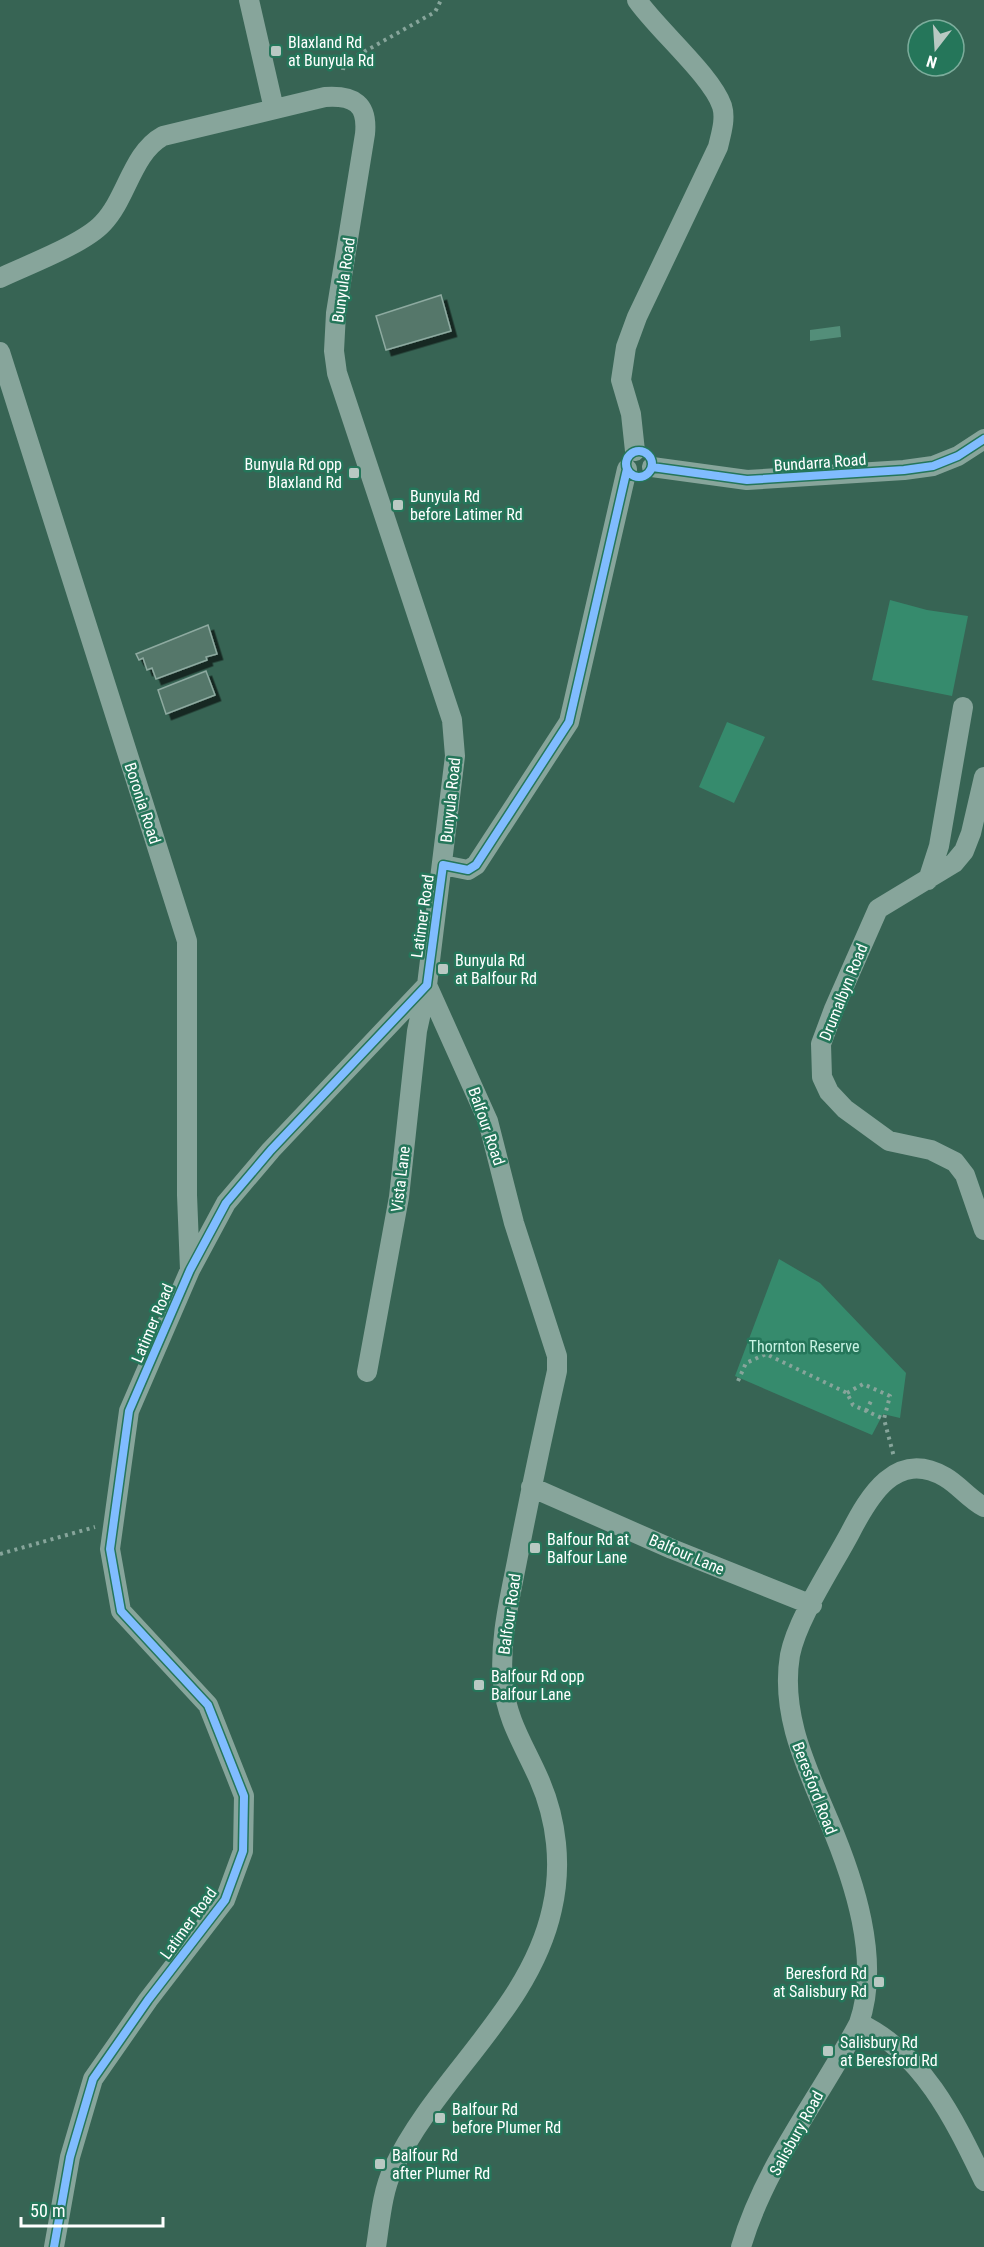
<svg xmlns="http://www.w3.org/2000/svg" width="984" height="2247" font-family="'Roboto Condensed',sans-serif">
<defs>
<filter id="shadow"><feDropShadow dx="5.5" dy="5.5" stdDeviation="0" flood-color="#0009"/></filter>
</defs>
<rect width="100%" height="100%" fill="#376454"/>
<path fill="#368b6d" d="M890,600L927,610L968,616L952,696L872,680Z
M727,722L765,737L734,803L699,787Z
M779,1259L820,1283L906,1373L900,1418L883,1414L872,1435L735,1376Z"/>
<path fill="#538e79" d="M840,326L841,337L810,341V330Z"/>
<path fill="#54776b" stroke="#8eaaa0" stroke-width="1.5" filter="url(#shadow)" d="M441,295L451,331L386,350L376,316Z
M208,625L217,654L206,657L207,660L156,679L152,668L147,670L143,658L139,660L136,654Z
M206,671L215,695L166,714L158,690Z"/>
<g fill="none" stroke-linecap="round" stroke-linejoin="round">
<path stroke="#87a59b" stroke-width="4" stroke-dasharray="3 4.5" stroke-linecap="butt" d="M343,70L344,63L435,12L441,0
M738,1381L746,1363L766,1354L847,1393L853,1405L884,1419
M847,1393L863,1384L890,1396L884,1419L894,1457
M866,1411L871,1401
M0,1554L95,1527"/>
<path stroke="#87a59b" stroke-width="20" d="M249,0L274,109
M0,278C27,265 84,244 103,223C127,198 132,153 163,136L325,97C354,95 368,104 365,134L336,313L334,351L337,373L452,720L455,756L427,985L417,1031L399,1197L367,1372
M0,352L187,941V1195L190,1270
M635,451L631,414L621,380L626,347L637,317L718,147C721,134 726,119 722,106C712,76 657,29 637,0
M652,467L747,480L904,470L933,466L958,456L984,439
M984,777L971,833L964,851L954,863L878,909L834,1009L821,1044L822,1077L829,1092L845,1109L889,1141L931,1150L955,1162L965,1175L984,1230
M443,865L468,870L476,865L569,722L627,469
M928,880L939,846L963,707
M531,1487L672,1549L812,1605
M859,2023C923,2053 955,2121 984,2181
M54,2247L70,2157L93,2079L148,2000L225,1900L243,1851L244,1796L208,1705L121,1611L110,1549L129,1411L190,1270L226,1203L271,1150L426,986
M376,2247C380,2222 382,2192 393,2169C436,2077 530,2010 552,1909C562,1866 557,1820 539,1779C524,1745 507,1721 503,1683C499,1640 510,1598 518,1556C530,1494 543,1433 557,1371V1356L514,1223L488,1121L427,985
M741,2247C765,2165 820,2098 859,2023C881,1960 854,1880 829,1821C807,1768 780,1715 790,1655C797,1619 832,1567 850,1533C869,1496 896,1449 945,1477C959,1485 969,1499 984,1507"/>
<defs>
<path id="cycleway" d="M626 464a13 13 0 1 1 26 0a13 13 0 1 1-26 0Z
M652,467L747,480L904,470L933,466L958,456L984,439
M54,2247L70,2157L93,2079L148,2000L225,1900L243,1851L244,1796L208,1705L121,1611L110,1549L129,1411L190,1270L226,1203L271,1150L427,985L443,865L468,870L476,865L569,722L627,469"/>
</defs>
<use href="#cycleway" stroke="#25765a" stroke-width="11"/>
<use href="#cycleway" stroke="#80bcff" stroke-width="8"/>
</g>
<g fill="#b9c9c3" stroke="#25765a" stroke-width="2">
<rect x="270" y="45" width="12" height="12" rx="3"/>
<rect x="348" y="467" width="12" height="12" rx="3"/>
<rect x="392" y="499" width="12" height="12" rx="3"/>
<rect x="437" y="963" width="12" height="12" rx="3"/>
<rect x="529" y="1542" width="12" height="12" rx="3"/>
<rect x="473" y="1679" width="12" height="12" rx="3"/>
<rect x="873" y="1976" width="12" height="12" rx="3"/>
<rect x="822" y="2045" width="12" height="12" rx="3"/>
<rect x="434" y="2112" width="12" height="12" rx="3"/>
<rect x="374" y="2158" width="12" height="12" rx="3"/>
</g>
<g text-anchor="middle" stroke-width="5" stroke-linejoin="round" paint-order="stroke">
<g font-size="16" fill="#fff" stroke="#25765a" text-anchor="start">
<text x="288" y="48">Blaxland Rd<tspan x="288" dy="18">at Bunyula Rd</tspan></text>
<text x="342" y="470" text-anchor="end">Bunyula Rd opp<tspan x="342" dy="18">Blaxland Rd</tspan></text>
<text x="410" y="502">Bunyula Rd<tspan x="410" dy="18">before Latimer Rd</tspan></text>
<text x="455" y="966">Bunyula Rd<tspan x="455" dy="18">at Balfour Rd</tspan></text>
<text x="547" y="1545">Balfour Rd at<tspan x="547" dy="18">Balfour Lane</tspan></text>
<text x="491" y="1682">Balfour Rd opp<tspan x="491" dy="18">Balfour Lane</tspan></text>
<text x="867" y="1979" text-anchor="end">Beresford Rd<tspan x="867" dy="18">at Salisbury Rd</tspan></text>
<text x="840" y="2048">Salisbury Rd<tspan x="840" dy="18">at Beresford Rd</tspan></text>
<text x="452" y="2115">Balfour Rd<tspan x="452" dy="18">before Plumer Rd</tspan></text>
<text x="392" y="2161">Balfour Rd<tspan x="392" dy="18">after Plumer Rd</tspan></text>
</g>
<g font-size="16" fill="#fff" stroke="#25765a">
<text transform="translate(343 280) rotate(-82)" y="6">Bunyula Road</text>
<text transform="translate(820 462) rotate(-4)" y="6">Bundarra Road</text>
<text transform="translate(450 800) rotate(-84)" y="6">Bunyula Road</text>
<text transform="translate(143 803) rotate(72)" y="6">Boronia Road</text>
<text transform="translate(422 916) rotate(-82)" y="6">Latimer Road</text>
<text transform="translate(843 992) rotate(-68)" y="6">Drumalbyn Road</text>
<text transform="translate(487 1126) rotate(71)" y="6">Balfour Road</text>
<text transform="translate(400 1179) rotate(-83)" y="6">Vista Lane</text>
<text transform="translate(152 1323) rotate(-67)" y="6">Latimer Road</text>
<text transform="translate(687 1554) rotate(23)" y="6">Balfour Lane</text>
<text transform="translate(509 1614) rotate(-82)" y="6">Balfour Road</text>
<text transform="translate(815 1788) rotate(69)" y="6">Beresford Road</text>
<text transform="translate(188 1923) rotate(-54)" y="6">Latimer Road</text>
<text transform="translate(796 2133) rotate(-61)" y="6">Salisbury Road</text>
</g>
<g font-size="16" fill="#c8f2e3" stroke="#25765a">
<text x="804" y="1352">Thornton Reserve</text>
</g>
</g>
<g transform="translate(936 48) rotate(197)"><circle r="28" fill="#25765a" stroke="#7cad9c" stroke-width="1.5"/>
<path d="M0-4.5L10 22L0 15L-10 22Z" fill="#b9c9c3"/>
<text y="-9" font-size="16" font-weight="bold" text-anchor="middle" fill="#ffffff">N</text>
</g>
<path d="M21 2217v9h142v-9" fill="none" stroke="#ffffff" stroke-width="3"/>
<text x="30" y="2217" font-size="18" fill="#ffffff" stroke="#25765a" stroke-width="4.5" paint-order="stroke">50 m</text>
</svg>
